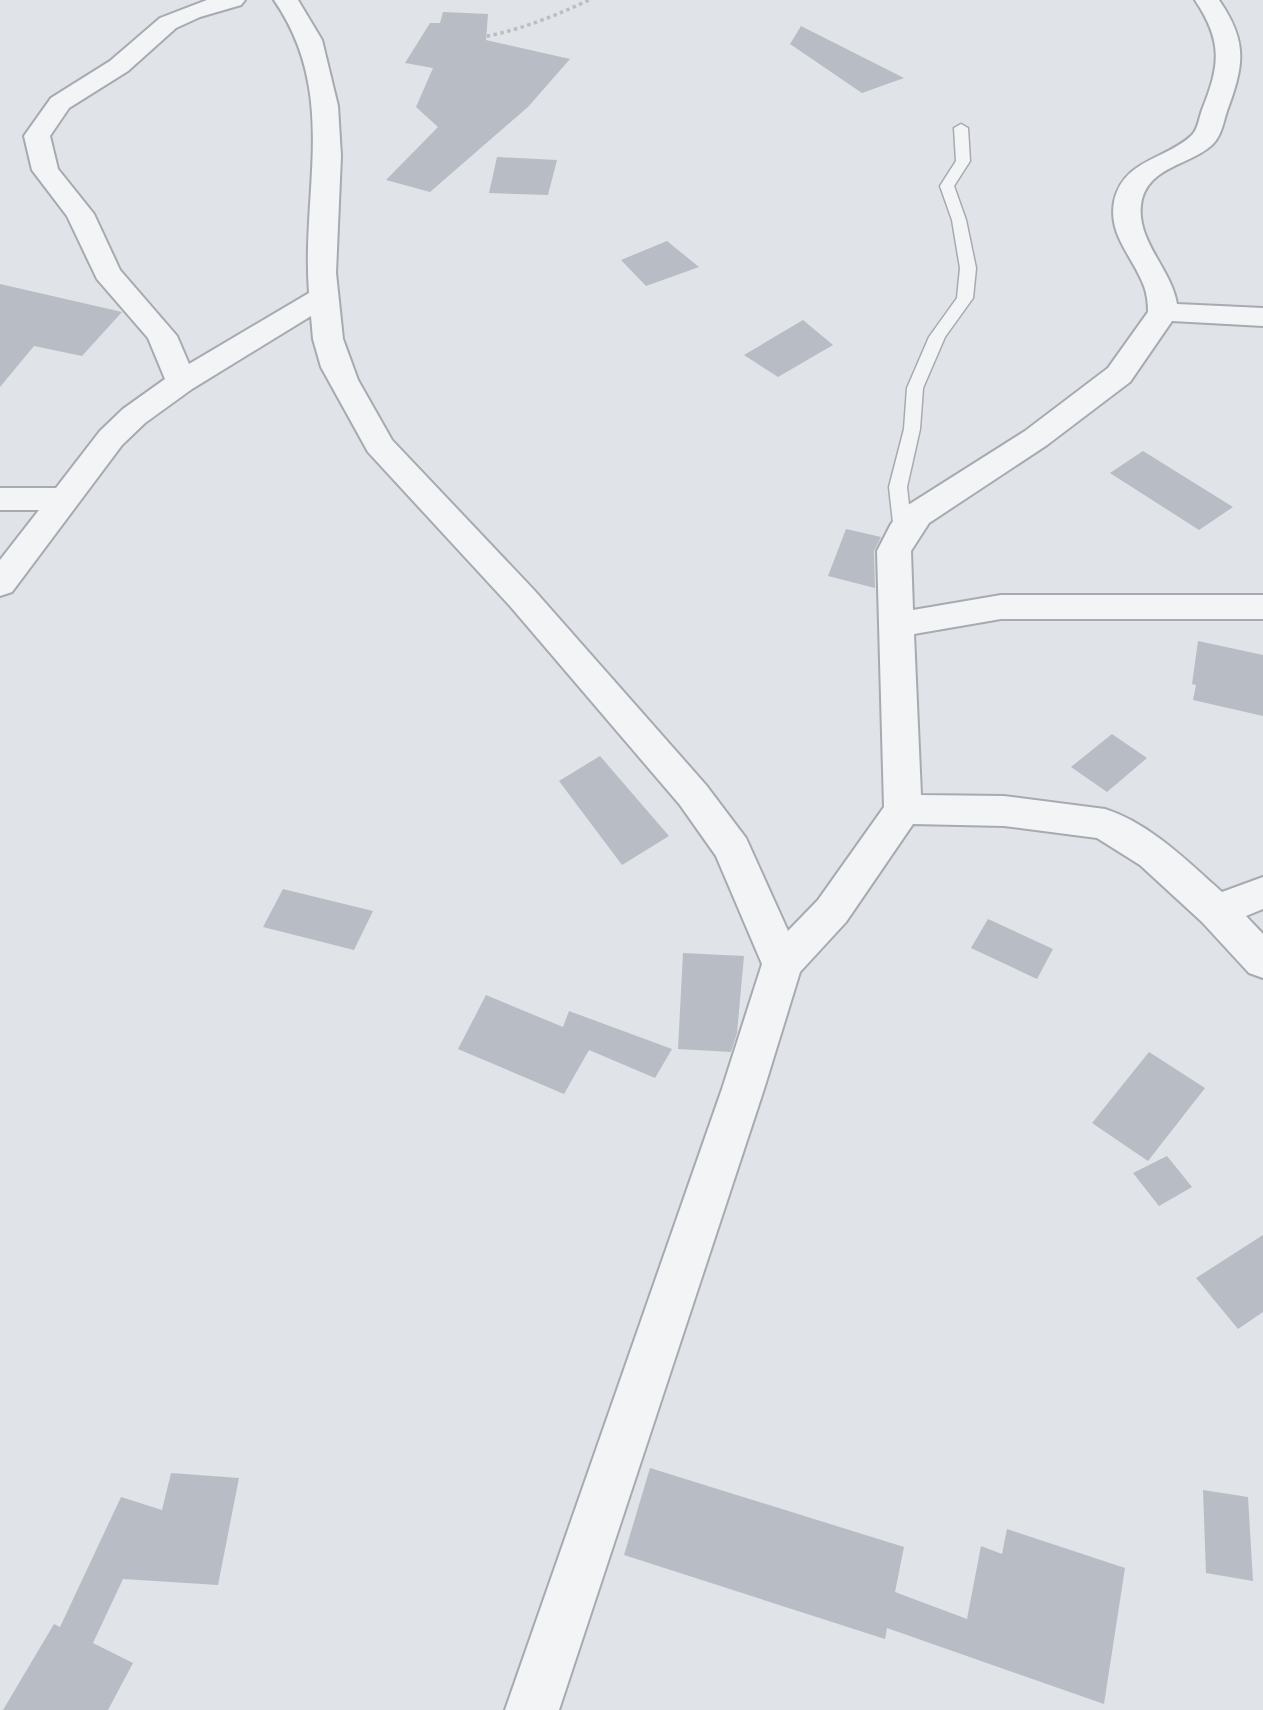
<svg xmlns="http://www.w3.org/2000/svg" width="1263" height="1710" font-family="Mulish,sans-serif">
<rect width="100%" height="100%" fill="#e0e3e8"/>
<path fill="#b8bcc4" d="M443,12L488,14L486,40L570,59L528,107L430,192L386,180L438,127L416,107L433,68L405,63L430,23H440Z
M801,26L904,78L862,93L790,44Z
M497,157L557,160L548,195L489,193Z
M667,241L699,267L646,286L621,260Z
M0,284L122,312L82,356L34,346L0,387Z
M803,320L833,345L778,377L744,355Z
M1143,451L1233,507L1199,530L1110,473Z
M846,529L881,537L874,551L875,588L828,576Z
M1198,641L1263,655V716L1193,700L1196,685L1192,684Z
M1112,734L1147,758L1107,792L1071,767Z
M600,756L669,836L622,865L559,781Z
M283,889L373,911L354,950L263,927Z
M988,919L1053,949L1037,979L971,948Z
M683,953L744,956L737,1033L731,1052L678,1049Z
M486,995L563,1027L569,1011L672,1049L655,1078L589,1050L564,1094L458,1049Z
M1149,1052L1205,1088L1148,1161L1092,1123Z
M1167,1156L1192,1187L1159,1206L1133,1173Z
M1263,1235V1312L1238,1329L1196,1278Z
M650,1468L904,1547L895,1592L967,1619L981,1546L1002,1554L1007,1529L1125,1568L1104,1704L887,1628L885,1639L624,1555Z
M171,1473L239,1478L218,1585L123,1579L93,1643L133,1663L108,1710H3L54,1624L60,1627L121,1497L162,1510Z
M1203,1490L1248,1497L1253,1581L1206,1573Z"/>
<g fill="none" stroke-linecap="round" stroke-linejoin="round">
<defs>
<path id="lane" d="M961,124L968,128L970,161L954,186L966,220L976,268L973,298L945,337L923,388L920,429L907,487L912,532L903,538L894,532L889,487L904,429L907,388L929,337L957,298L960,268L952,220L940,186L956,161L954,128Z"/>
<path id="street" d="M207,0H245L241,5L200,17L176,28L128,71L69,108L50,136L58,169L94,214L120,270L177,336L189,364L309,293C301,189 339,94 274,0H298L322,40L338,106L341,156L336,273L343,339L358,380L392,440L534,590L706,785L746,838L788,931L818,900L884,807L877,551L891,524L905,507L1025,431L1108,368L1148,312C1148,303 1147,294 1144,286C1133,257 1108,235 1114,202C1123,159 1166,160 1192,135C1198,129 1199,118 1202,110C1220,65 1223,42 1195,0H1219C1248,42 1244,65 1227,111C1223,123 1222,135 1212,145C1190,165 1151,166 1142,199C1133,239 1171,267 1177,304L1263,308V326L1172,321L1130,382L1047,445L929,523L911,551L913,610L1001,595H1263V619H1001L914,634L921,795L1004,796L1105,809C1151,824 1187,861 1222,892L1263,877V909L1246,916L1263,934V978L1249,973L1202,922L1140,865L1097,838L1004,826L913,824L846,922L800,972L764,1089L559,1710H505L722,1089L762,964L716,856L680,805L510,606L368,452L321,367L313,339L311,316L192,389L145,423L122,445L12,592L0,596V560L39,510H0V488H56L100,431L123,409L165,379L148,338L97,279L67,216L32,170L24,136L51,98L110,61L160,18Z"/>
</defs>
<use href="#lane" stroke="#a6aab1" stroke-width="3"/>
<use href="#street" stroke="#a6aab1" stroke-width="4"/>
<path stroke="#bbbdc2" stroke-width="3.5" stroke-dasharray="3.5 3.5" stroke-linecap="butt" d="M452,41C502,37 544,21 589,0"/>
<use href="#lane" fill="#f3f4f6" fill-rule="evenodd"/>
<use href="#street" fill="#f3f4f6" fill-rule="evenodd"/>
</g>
</svg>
